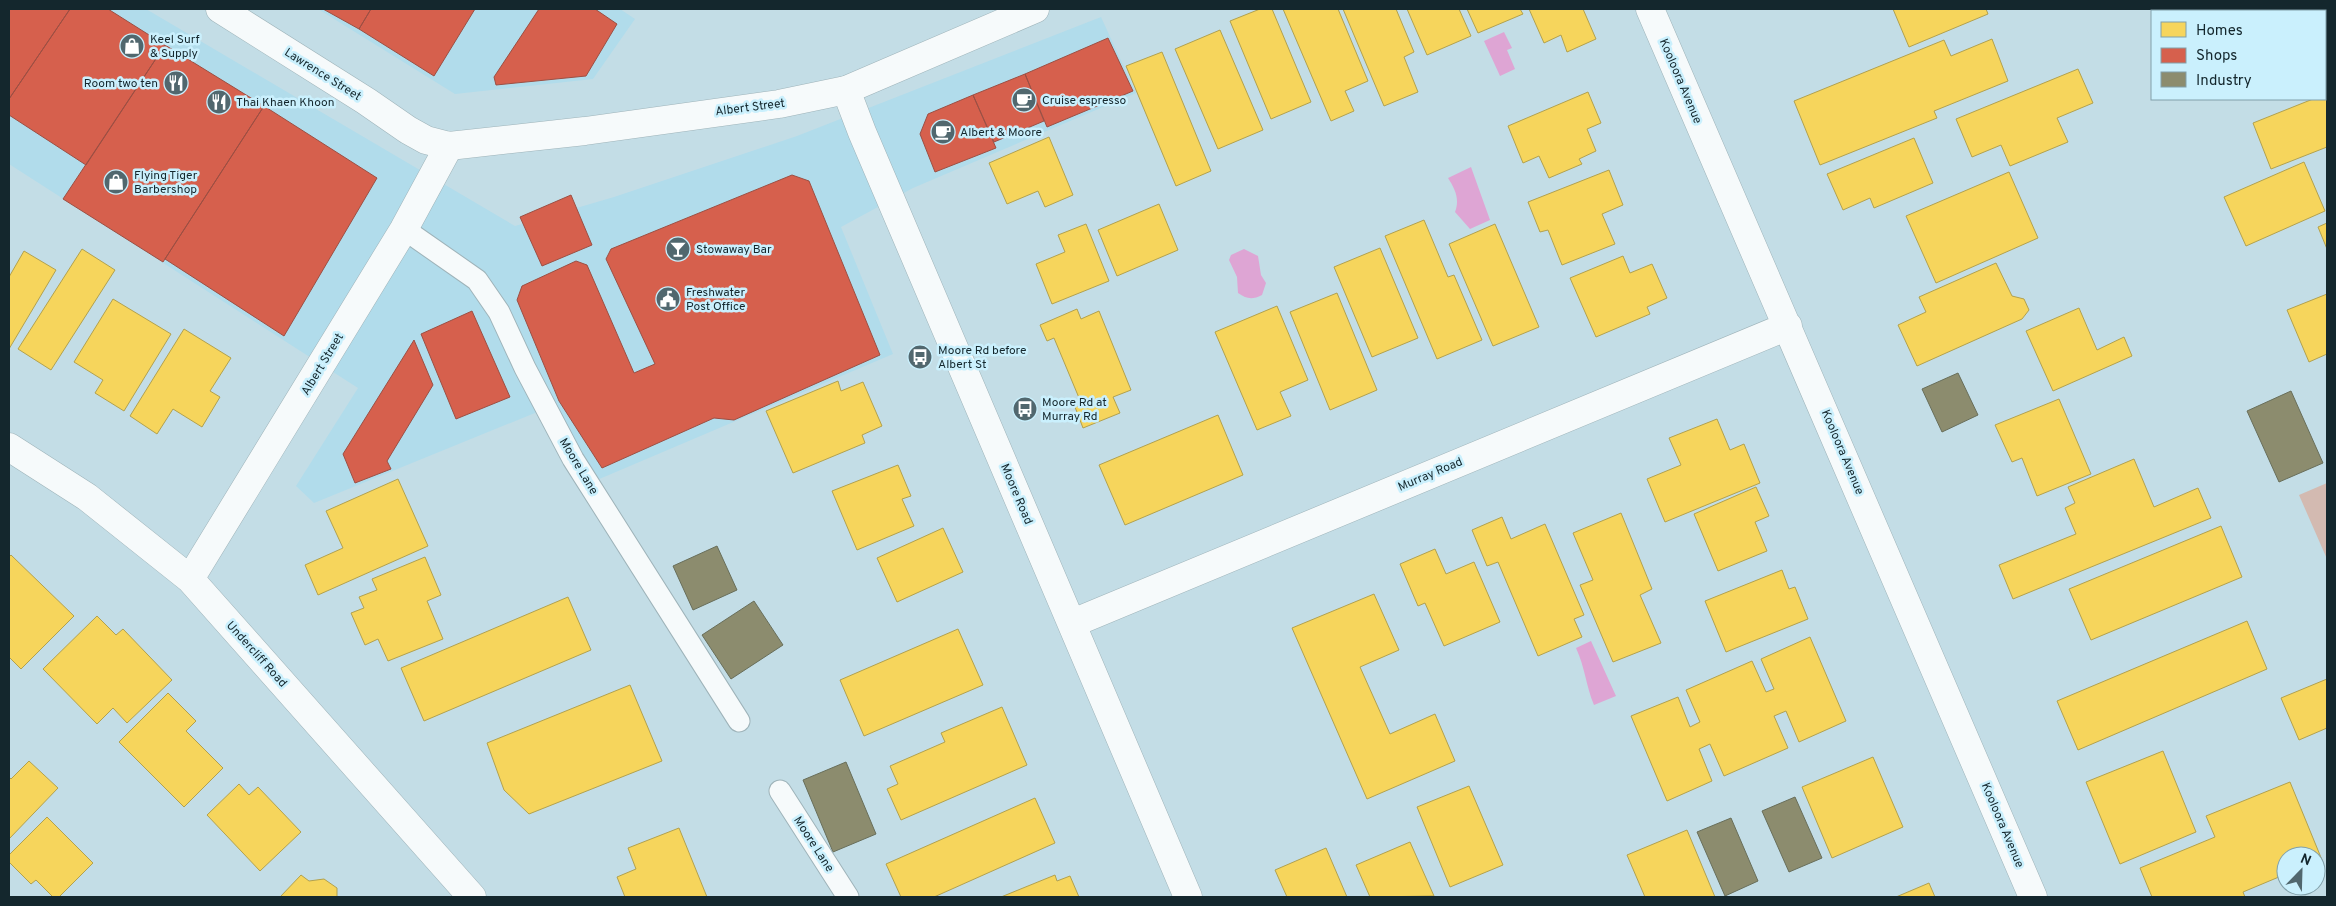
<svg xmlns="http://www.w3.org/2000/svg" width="2336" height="906" font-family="Overpass,sans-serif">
<rect width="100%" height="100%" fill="#c3dde6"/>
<path fill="#b1dceb" d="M9,9H146L515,226L614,197L797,136L1101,17L1136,93L913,188L841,227L893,354L597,480L552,406L314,503L296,486L358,388L9,164Z
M318,9H620L635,19L593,79L455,94Z"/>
<path fill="#d3bab1" d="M2327,483V559L2299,495Z"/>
<path fill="#dea5d4" d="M1504,32L1512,48L1507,50L1515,69L1500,76L1484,41Z
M1471,167L1490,220L1470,229L1455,212C1460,199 1455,189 1448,178Z
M1244,249L1258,256L1261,275L1266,283L1262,295C1252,300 1247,299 1238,293L1237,277L1229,260L1231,255Z
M1591,641L1616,696L1594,705C1586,686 1585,667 1576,648Z"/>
<path fill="#f6d55c" stroke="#b2a14e" d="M1260,9H1272L1311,102L1271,119L1230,21Z
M1283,9H1338L1368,81L1345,91L1354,111L1331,121Z
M1343,9H1396L1414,52L1404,57L1418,92L1384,106Z
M1407,9H1459L1471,36L1427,55Z
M1467,9H1520L1523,14L1478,33Z
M1529,9H1583L1596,39L1567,52L1561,35L1544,43Z
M1893,9H1986L1988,14L1909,47Z
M2172,9H2218L2212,11H2173Z
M2301,9H2327V70L2325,64V11H2303Z
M1220,30L1263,130L1218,149L1175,49Z
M1992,39L2008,81L1934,111L1937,118L1820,165L1794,101L1944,40L1951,56Z
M1162,52L1211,171L1176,186L1126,66Z
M2078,69L2093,103L2057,118L2068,142L2010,166L2001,145L1972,157L1956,119Z
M2327,87V147L2271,169L2253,123L2313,99H2325V88Z
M1588,92L1601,123L1587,129L1596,151L1579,159L1582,164L1549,178L1539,156L1523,163L1508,126Z
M1049,137L1073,195L1045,207L1038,191L1007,204L989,163Z
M1914,138L1933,183L1874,208L1870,198L1843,210L1827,174Z
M2304,162L2325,211L2246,246L2224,197Z
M1609,170L1623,205L1602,214L1615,244L1562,265L1548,230L1540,232L1528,202Z
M2009,172L2038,238L1936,283L1906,216Z
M1159,204L1178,250L1117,276L1098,230Z
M1424,220L1448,277L1454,275L1482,340L1437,359L1385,236Z
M2327,223V249L2318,227Z
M1086,224L1109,281L1052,304L1036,264L1065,252L1058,235Z
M1495,224L1539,327L1493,346L1449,244Z
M1380,248L1418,338L1372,357L1334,267Z
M82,249L115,270L51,370L18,349Z
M24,251L56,270L9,349V277Z
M1623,256L1630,273L1652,264L1667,298L1647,307L1650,314L1596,337L1570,278Z
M1996,263L2012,296L2024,299L2029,310L2022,319L1917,366L1898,325L1926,312L1919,297Z
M1337,293L1377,390L1330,410L1290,312Z
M2327,294V354L2309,362L2287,310Z
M113,299L171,334L124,411L95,393L103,380L74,362Z
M1277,306L1308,380L1280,392L1291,416L1257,430L1215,332Z
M2079,308L2097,350L2124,337L2132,356L2053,391L2026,331Z
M1077,309L1081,319L1099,311L1131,390L1113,397L1120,413L1083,428L1075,407L1082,405L1054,338L1047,341L1040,325Z
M184,329L231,358L210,391L220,397L202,427L173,409L157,434L130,416Z
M838,381L841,391L863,382L882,426L862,435L865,443L793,473L766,411Z
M2059,399L2091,474L2037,496L2022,458L2012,462L1995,425Z
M1218,415L1243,475L1125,525L1099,465Z
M1717,419L1730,450L1744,444L1760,483L1665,522L1647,479L1681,465L1669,438Z
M2134,459L2154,507L2198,488L2211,518L2013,599L1999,565L2076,534L2065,508L2075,503L2068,487Z
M898,465L911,496L902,499L914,526L857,550L832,491Z
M398,479L428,546L318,595L305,565L343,548L326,511Z
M1756,487L1769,516L1755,522L1767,551L1718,571L1694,514Z
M1621,513L1652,589L1640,595L1661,643L1613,662L1580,585L1593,580L1573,533Z
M1502,517L1511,539L1545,524L1584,615L1574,619L1582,637L1538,656L1498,562L1487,566L1472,530Z
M2221,526L2242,577L2091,640L2069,589Z
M943,528L963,572L897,602L877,558Z
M1435,549L1446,574L1474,562L1500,622L1444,646L1425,603L1418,606L1400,564Z
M11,555L74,616L21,669L9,657V557Z
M425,557L441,595L427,601L443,639L388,661L378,639L365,645L351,613L364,608L359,597L377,590L372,579Z
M1782,570L1789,589L1795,587L1808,619L1726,652L1705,601Z
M1374,594L1399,650L1360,667L1390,734L1435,714L1455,761L1367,799L1292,628Z
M568,597L591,650L424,721L401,668Z
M97,616L116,635L123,629L172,680L127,723L113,708L97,724L43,669Z
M2247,621L2267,669L2078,750L2057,701Z
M958,629L983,685L864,736L840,680Z
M1810,637L1846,721L1799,742L1786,711L1774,716L1788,748L1724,776L1710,744L1699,749L1712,781L1667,801L1631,716L1678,697L1690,727L1700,722L1686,690L1752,661L1766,692L1774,689L1761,659Z
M2327,679V728L2299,740L2281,698Z
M630,685L662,761L529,814L504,790L487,743Z
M168,693L196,721L186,731L223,768L184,807L119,742Z
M1002,707L1027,765L901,820L887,789L898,784L890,766L945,742L941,733Z
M2163,751L2196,832L2120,864L2086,782Z
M1873,757L1903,827L1832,858L1802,787Z
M29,761L58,788L9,839V777L11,779Z
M2290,782L2322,860L2316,862V856H2286V874L2243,892L2245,897H2152L2140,868L2215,837L2206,816Z
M239,784L249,795L258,787L301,832L260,871L207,815Z
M1469,786L1503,865L1450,887L1417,807Z
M1035,798L1055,843L934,897H901L886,864Z
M47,817L93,863L59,897H53L36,880L31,884L9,862V855Z
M679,828L707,897H625L617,877L636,869L628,848Z
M1687,830L1715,897H1645L1627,855Z
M1410,842L1434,896L1370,897L1356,865Z
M1326,848L1347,897H1287L1275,870Z
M301,875L309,881L324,879L337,888V897H280Z
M1055,875L1057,881L1070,876L1079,897H1001Z
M1929,883L1935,897H1896Z"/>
<path fill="#d6604d" stroke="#9c4f43" d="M9,9H70L9,99Z
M70,9H108L165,45L86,165L9,115V99Z
M323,9H371L359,29Z
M371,9H475L434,76L359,29Z
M539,9H595L617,24L586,76L496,85L494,77Z
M1108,38L1133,91L1047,127L1025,74Z
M165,45L264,106L163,262L63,199Z
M1025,74L1044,121L994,142L973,95Z
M973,95L996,148L935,172L920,134L928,114Z
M264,106L377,178L284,336L165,259Z
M792,175L809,181L880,355L734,420L714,418L602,468L559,401L517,300L522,286L576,261L587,265L634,373L655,364L606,259L611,249Z
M571,195L592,245L542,266L520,217Z
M472,311L510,397L456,419L421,334Z
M414,340L433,385L387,461L391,469L355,483L343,454Z"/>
<path fill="#8c8c6e" stroke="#686e5a" d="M1958,373L1978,415L1942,432L1922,389Z
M2291,391L2323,463L2279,482L2247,411Z
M717,546L737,590L693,610L673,566Z
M754,601L783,645L731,679L702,635Z
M846,762L876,834L833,852L803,780Z
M1795,797L1822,858L1789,872L1762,811Z
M1731,818L1758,881L1725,896L1697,832Z"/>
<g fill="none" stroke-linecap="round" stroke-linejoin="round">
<defs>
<path id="lane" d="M404,229L477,280L499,312L525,368L573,459L739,721
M780,791L848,897"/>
<path id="street" d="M1650,9L2033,897
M846,90L862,132L1188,897
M9,447L87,497L190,579L472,897
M190,579L404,229L449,146
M1073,623L1788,326"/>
<path id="secondary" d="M220,9L366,101L408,130L426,140L449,146L585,131L779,104L846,90L1035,9"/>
</defs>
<use href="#lane" stroke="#9eb3b9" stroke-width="23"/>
<use href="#street" stroke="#9eb3b9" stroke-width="29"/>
<use href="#secondary" stroke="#9eb3b9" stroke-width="29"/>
<use href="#lane" stroke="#f6fafb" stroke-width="21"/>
<use href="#street" stroke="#f6fafb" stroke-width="28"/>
<use href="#secondary" stroke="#f6fafb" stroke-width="28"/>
</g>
<defs>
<symbol id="shop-disc" viewBox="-11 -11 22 22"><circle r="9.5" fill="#51676e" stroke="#caf0fd"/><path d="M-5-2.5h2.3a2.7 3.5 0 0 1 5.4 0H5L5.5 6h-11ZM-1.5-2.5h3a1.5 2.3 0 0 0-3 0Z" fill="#fff"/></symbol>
<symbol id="restaurant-disc" viewBox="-11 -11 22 22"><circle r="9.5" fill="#51676e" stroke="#caf0fd"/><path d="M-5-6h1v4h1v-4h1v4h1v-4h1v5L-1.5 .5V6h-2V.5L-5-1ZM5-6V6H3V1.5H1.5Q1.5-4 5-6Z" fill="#fff"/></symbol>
<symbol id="cafe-disc" viewBox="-11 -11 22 22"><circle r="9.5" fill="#51676e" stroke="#caf0fd"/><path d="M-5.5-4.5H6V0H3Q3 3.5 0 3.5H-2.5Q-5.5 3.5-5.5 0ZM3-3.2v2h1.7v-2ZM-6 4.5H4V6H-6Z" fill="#fff"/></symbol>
<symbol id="bar-disc" viewBox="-11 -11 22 22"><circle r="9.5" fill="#51676e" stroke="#caf0fd"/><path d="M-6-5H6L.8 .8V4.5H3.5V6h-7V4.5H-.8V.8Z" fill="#fff"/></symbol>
<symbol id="civic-disc" viewBox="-11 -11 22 22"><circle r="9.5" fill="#51676e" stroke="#caf0fd"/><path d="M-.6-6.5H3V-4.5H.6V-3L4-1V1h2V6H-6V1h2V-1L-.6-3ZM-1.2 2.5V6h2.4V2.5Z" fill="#fff"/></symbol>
<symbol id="bus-disc" viewBox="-11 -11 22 22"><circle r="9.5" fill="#51676e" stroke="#caf0fd"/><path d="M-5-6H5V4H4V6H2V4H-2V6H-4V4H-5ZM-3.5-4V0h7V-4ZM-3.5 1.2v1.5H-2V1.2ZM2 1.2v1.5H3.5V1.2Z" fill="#fff"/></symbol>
</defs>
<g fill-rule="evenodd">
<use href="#shop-disc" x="118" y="32" width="28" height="28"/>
<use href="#restaurant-disc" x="162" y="69" width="28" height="28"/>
<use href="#cafe-disc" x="1010" y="86" width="28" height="28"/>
<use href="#restaurant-disc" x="205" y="88" width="28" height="28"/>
<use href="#cafe-disc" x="929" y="118" width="28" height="28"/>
<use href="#shop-disc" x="102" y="168" width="28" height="28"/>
<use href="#bar-disc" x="664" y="235" width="28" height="28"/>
<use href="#civic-disc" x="654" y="285" width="28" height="28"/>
<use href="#bus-disc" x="906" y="343" width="28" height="28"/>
<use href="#bus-disc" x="1011" y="395" width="28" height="28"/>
</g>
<g text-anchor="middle" stroke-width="5" stroke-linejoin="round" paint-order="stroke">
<g font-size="12" fill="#14272d" stroke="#caf0fd" text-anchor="start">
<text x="150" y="43">Keel Surf<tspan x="150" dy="14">&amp; Supply</tspan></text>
<text x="158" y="87" text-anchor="end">Room two ten</text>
<text x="1042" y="104">Cruise espresso</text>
<text x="236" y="106">Thai Khaen Khoon</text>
<text x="960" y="136">Albert &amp; Moore</text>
<text x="134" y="179">Flying Tiger<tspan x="134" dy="14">Barbershop</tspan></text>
<text x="696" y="253">Stowaway Bar</text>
<text x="686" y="296">Freshwater<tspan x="686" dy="14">Post Office</tspan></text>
<text x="938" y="354">Moore Rd before<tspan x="938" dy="14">Albert St</tspan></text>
<text x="1042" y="406">Moore Rd at<tspan x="1042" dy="14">Murray Rd</tspan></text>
</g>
<g font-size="12" fill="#14272d" stroke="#caf0fd">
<text transform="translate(323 74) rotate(32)" y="4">Lawrence Street</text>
<text transform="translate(1681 81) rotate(67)" y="4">Kooloora Avenue</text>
<text transform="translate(750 107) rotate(-7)" y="4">Albert Street</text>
<text transform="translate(322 364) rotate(-59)" y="4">Albert Street</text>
<text transform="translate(1843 452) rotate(67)" y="4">Kooloora Avenue</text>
<text transform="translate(579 466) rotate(59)" y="4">Moore Lane</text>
<text transform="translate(1430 474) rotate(-23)" y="4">Murray Road</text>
<text transform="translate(1017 494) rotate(67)" y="4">Moore Road</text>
<text transform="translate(257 654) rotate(48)" y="4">Undercliff Road</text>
<text transform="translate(2003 825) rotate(67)" y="4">Kooloora Avenue</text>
<text transform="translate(814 844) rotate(57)" y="4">Moore Lane</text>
</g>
</g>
<rect width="2336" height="906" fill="none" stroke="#14272d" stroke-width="20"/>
<rect x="2151" y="10" width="175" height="90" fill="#caf0fd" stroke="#81a0aa"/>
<rect x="2161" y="22" width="25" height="15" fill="#f6d55c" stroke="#81a0aa"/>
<text x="2196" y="35" font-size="15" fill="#14272d">Homes</text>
<rect x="2161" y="48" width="25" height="15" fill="#d6604d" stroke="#81a0aa"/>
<text x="2196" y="60" font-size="15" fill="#14272d">Shops</text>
<rect x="2161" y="72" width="25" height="15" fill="#8c8c6e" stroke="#81a0aa"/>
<text x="2196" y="85" font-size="15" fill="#14272d">Industry</text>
<g transform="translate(2301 871) rotate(23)"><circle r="24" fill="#caf0fd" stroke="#81a0aa"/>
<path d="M0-4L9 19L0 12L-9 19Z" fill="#51676e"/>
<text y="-8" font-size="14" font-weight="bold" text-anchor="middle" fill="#14272d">N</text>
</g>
</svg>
